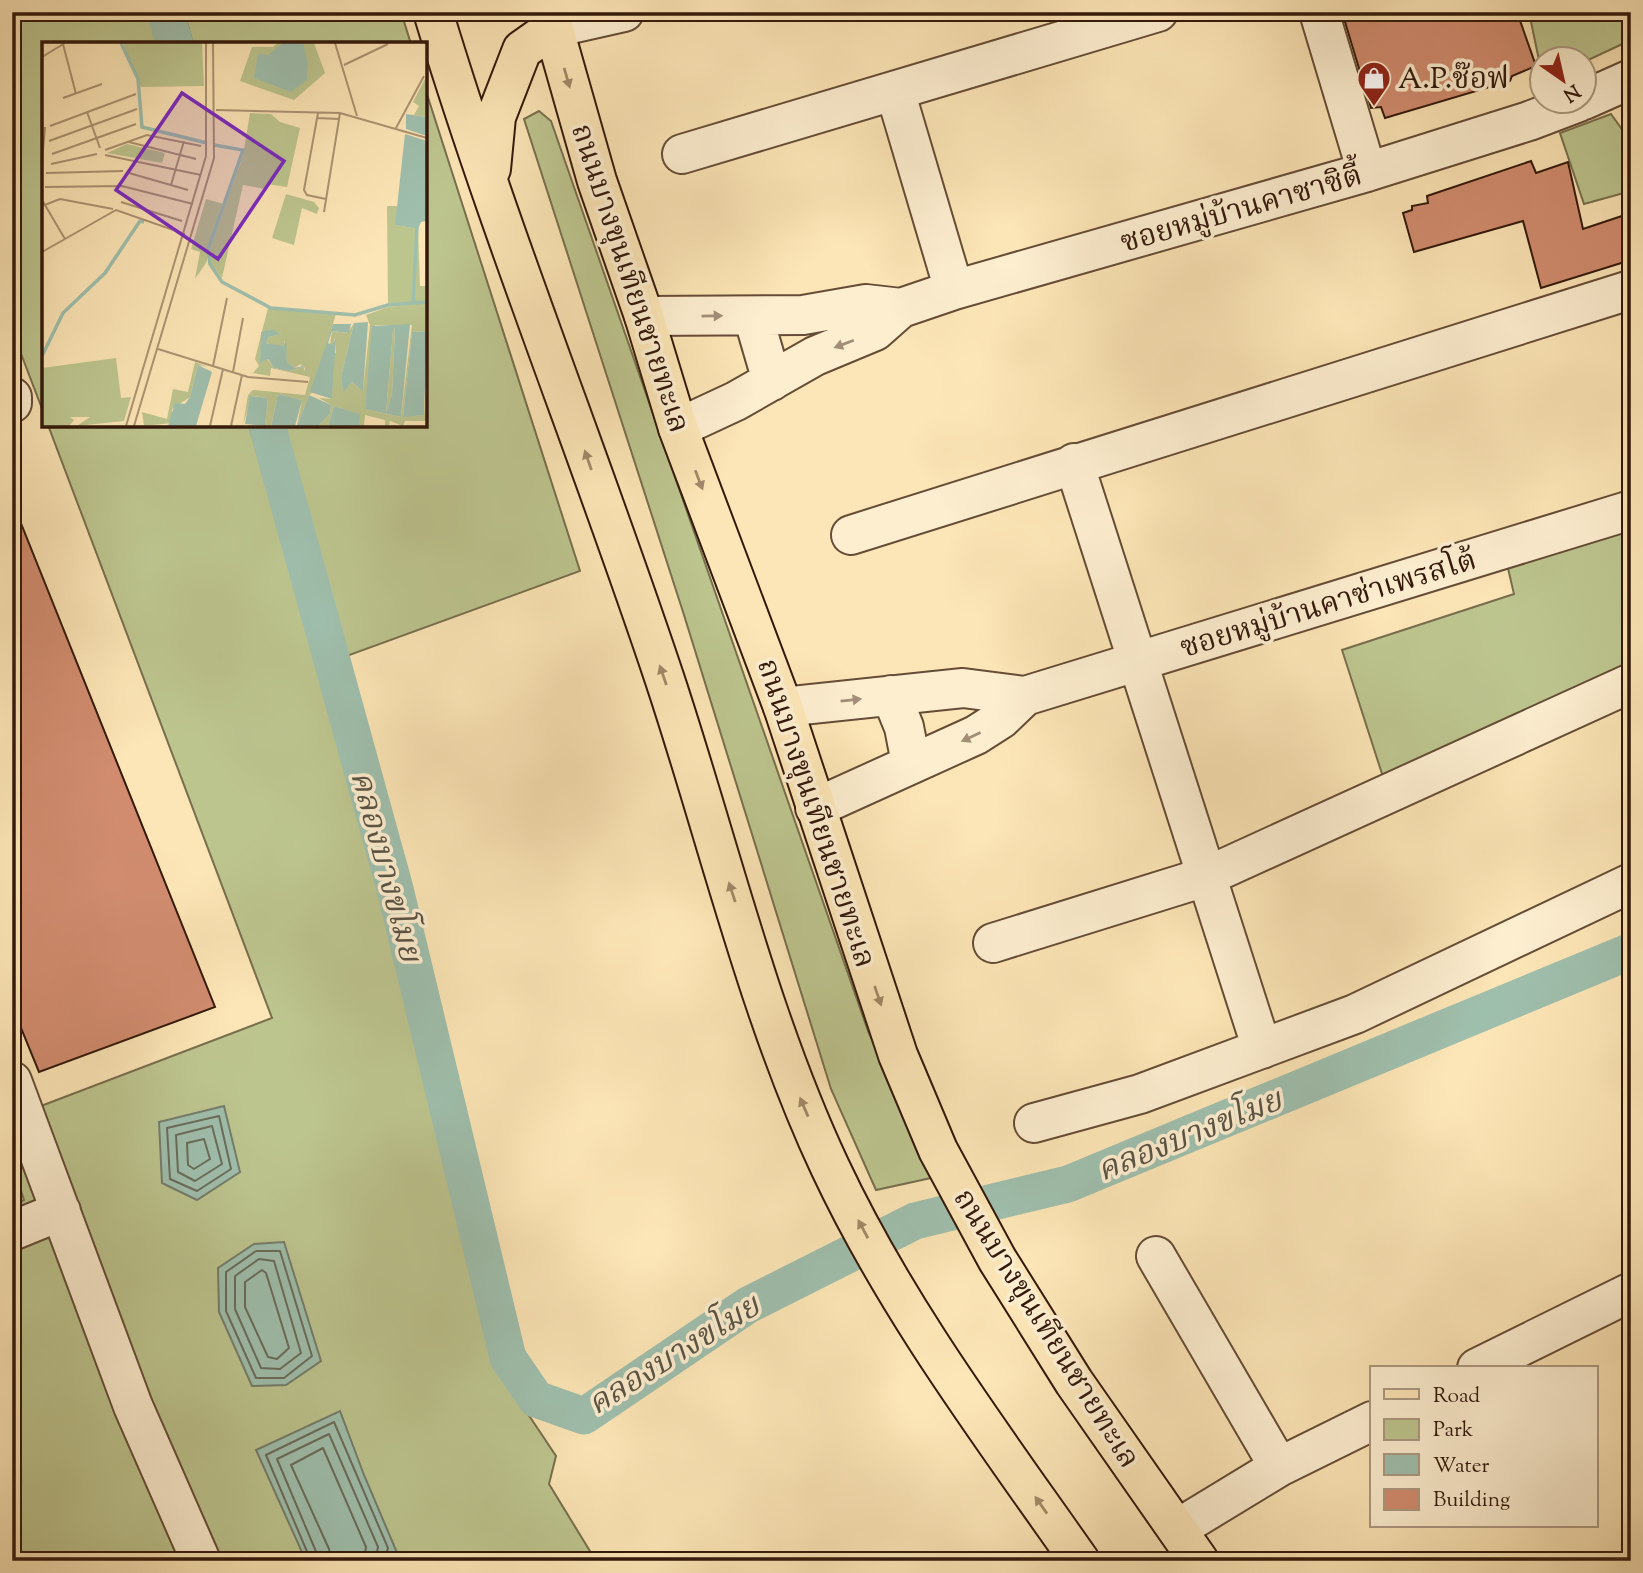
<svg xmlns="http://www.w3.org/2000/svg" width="1643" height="1573" font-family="'Sorts Mill Goudy','Noto Serif Thai',serif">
<rect width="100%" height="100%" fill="#fce5b6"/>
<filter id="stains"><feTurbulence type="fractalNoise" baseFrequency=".00286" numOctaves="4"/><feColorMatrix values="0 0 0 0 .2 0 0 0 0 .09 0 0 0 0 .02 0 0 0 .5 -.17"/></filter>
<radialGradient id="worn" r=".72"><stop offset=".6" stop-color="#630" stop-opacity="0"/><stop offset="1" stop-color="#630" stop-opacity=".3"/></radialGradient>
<path fill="#bdc58f" stroke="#786f4d" stroke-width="2" d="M12,12H153L161,44H44V414L12,330Z
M184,12H401L411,44H193Z
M1529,12H1631V40L1584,62L1542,60L1541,70Z
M425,88L580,571L344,657L283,425H425Z
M539,111L551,121L868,1031L931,1178L876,1190L831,1089L684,615L524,119Z
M1611,114L1631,142V191L1584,204L1560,133Z
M48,425H249L365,834L490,1329L514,1393L556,1456L549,1484L596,1561H12V1206L24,1200L12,1163V1117L272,1018Z
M1631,527V672L1384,780L1342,650L1514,594L1507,564Z"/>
<path fill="#9fbfad" stroke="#747d6c" stroke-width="2" d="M224,1106L240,1172L197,1200L162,1183L159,1122Z
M284,1242L321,1361L286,1385L252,1386L219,1312L218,1268L254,1244Z
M340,1411L364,1475L398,1555L383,1561H306L256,1450Z"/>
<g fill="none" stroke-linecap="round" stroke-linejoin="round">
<path stroke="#696c5c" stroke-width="2" d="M219,1116L231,1169L197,1191L170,1179L167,1128Z
M212,1126L222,1164L195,1181L178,1172L176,1135Z
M204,1139L210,1159L194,1169L188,1165L187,1143Z
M256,1251H280L312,1356L284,1378H256L226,1311V1272Z
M259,1259L274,1261L301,1353L280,1369L261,1368L235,1309V1276Z
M262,1270L266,1273L289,1348L277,1359L268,1357L245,1307V1282Z
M311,1561L266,1455L334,1422L388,1548L384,1561
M320,1561L277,1459L329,1434L378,1547L375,1561
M331,1561L329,1549L291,1465L323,1448L366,1547L364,1561"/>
<path stroke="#9fbfad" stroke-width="37" d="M165,12L175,44
M267,425L395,889L508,1358L536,1399L584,1416L748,1305L915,1221L1068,1184L1631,951"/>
</g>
<path fill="#d18c6f" stroke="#33190b" stroke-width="2" d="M1342,12H1517L1536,66L1512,76L1510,81L1385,118L1381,107L1371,108Z
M1531,161L1536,173L1568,162L1583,229L1631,213V260L1541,288L1523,221L1414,252L1403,213L1412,210V206L1428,203L1427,196Z
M14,506L215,1007L39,1072L12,1006Z"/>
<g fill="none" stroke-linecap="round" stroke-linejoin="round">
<defs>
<path id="minor" d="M1319,12L1367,172
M553,28L624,12
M895,91L954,290
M1584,100L1631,79
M682,154L1158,12
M644,316L803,315L866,304L901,308
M753,316L772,381
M12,397V403
M678,428L736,401L815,356L875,331L901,308L954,290L1367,172L1529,121L1579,102
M1074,463L1262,1049
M851,535L1630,290
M891,695L904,727L911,763
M783,707L963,688L1025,696L1631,510
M815,808L976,735L1001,719L1025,696
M993,943L1205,877L1631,683
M12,1081L133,1406L201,1561
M1034,1123L1140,1094L1355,1014L1631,883
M12,1231L61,1211
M1156,1256L1279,1467
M1477,1368L1631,1292
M1177,1529L1279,1467L1372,1421"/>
<path id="major" d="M433,12C501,237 590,455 664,677C718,839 758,1014 830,1167C896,1308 991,1434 1080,1561
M549,12L597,181L644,316L678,428L783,707L898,1055L938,1150L997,1259L1074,1382L1199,1561
M491,169L496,117L522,50L553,28"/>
</defs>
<use href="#minor" stroke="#654c36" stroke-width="42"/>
<use href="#major" stroke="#33190b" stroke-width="42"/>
<use href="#minor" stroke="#fdeed0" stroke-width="38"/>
<use href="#major" stroke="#fce5b6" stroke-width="38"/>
</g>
<defs><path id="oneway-solid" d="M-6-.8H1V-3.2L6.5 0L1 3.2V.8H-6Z" transform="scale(1.75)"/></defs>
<g fill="#a28969">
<use href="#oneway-solid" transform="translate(567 78) rotate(74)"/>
<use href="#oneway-solid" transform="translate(588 460) rotate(-109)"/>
<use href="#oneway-solid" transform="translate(699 480) rotate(69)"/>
<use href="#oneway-solid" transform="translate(663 675) rotate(-109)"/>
<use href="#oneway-solid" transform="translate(732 892) rotate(-108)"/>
<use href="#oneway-solid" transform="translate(878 996) rotate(71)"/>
<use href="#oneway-solid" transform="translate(804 1107) rotate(-113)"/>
<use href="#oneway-solid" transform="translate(863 1229) rotate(-118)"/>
<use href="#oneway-solid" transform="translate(1041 1505) rotate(-125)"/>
</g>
<g fill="#a28e77">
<use href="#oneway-solid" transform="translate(712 316) rotate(-1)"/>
<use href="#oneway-solid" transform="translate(844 344) rotate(159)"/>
<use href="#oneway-solid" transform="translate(851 700) rotate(-6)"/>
<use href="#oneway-solid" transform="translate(971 737) rotate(155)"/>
</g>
<defs>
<symbol id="shop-pin" viewBox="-11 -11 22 30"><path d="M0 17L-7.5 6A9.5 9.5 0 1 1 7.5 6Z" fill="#8f2418" stroke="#fdeed0"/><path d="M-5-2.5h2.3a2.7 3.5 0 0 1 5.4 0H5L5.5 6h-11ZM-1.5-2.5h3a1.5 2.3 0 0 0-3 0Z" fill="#fff"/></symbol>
</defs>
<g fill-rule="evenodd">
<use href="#shop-pin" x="1355" y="59" width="38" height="52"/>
</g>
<g text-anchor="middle" stroke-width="7" stroke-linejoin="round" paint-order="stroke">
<g font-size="30" fill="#33190b" stroke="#fdeed0" text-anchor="start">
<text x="1398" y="88">A.P.ช๊อฟ</text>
</g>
<g font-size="30" fill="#33190b" stroke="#fdeed0">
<text transform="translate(1241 208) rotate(-16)" y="10">ซอยหมู่บ้านคาซาซิตี้</text>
<text transform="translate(631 278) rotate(72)" y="10">ถนนบางขุนเทียนชายทะเล</text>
<text transform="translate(1328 603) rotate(-17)" y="10">ซอยหมู่บ้านคาซ่าเพรสโต้</text>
<text transform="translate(817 813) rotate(72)" y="10">ถนนบางขุนเทียนชายทะเล</text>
<text transform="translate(1047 1328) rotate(58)" y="10">ถนนบางขุนเทียนชายทะเล</text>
</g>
<g font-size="32" font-style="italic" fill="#595344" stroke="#fdeed0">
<text transform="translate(387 866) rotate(75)" y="11">คลองบางขโมย</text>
<text transform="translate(1189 1134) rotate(-22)" y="11">คลองบางขโมย</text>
<text transform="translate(673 1354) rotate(-32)" y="11">คลองบางขโมย</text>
</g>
</g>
<g transform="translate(42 42)">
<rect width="385" height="385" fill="#fce5b6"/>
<path d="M81,1H160L162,44L99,45ZM235,1H272L283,31L252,58L198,39L210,5H231ZM385,33V75L372,73L377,64L371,60ZM208,71L229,72L238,80L258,86L245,145L225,142L223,147L201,143L180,236L169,221L167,209L201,114ZM85,102L123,111L120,121L65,111ZM244,152L272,160L277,166L275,172L260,166L252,203L230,196ZM164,157L182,162L164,221L153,237L158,210L149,207ZM345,164H356L354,183L376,187L378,244H385V289L370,290L361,374L382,373L385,340V379H363L361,384L348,379L347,384H354H343V378L323,373L322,384H317V372L292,364L286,384H276L288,372L289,363L277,356L290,357L292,318L289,327V321L285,325L294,310L293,296L278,337V350L274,348L267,353L255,384L260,358L236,352L229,384H223L226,356L209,354L201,384L206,353L211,348L263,353L268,335L229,326L228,334L211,331L217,324L213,317L226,266L294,272L273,339L286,316L290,289L306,291L312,281L299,335L301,350L310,340L321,349L328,283L324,273L346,265L373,262L346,261ZM333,283H370L359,375L323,367ZM228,287L239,292L227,295L224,301L241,305L243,298L245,320L253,326L258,322L263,326V329L260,325L247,329L232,326L225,317L218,321L220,292ZM353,286L350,352L344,371L351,288ZM74,316L79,356L89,355L82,379L35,384L48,375H28L32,378L27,384H0V326ZM153,320L166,325L156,323L148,355L130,367V381L102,384L100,370L125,377L131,347L146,350Z" fill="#bdc58f" fill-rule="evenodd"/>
<path d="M241,1H261L266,22L265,38L249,50L212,36L216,12L226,13ZM364,72L385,75V94L364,87ZM363,92L385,99V179L379,180L376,187L353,183ZM326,280L321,349L310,340L301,351L299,335L312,281ZM291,282H309L307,291L290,289L286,301L290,303L294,296L290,357L268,350ZM368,282L359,375L323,367L330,284ZM353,286L350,352L344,371L351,288ZM229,287L239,292L227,295L224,301L241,304L244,298L245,320L253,326L261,324L263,329L260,325L247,329L232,326L226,317L218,321L219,290ZM385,289L382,373L361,375L370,290ZM156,323L170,330L154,384H126L133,361L143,362L148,355ZM236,352L260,358L253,384H229ZM267,353L289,363L288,372L276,384H255ZM208,354L226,356L223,384L203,382ZM292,364L318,372L317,384H286Z" fill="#9fbfad" fill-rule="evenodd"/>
<path fill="none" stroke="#9fbfad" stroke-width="3.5" d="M79,1L96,37L100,85L165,101M172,103L201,108L166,208L168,222L180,240L229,266L313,273L346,263L385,260M371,261L375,185M0,314L21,271L63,231L98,179L102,180"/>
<path fill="none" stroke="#ac9372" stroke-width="2" d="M293,1L315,74M21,2L34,52M0,15L23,1M302,23L346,2M21,56L60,42M174,68L298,71L385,96M45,70L58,106M276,71L262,148L265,153L284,157M275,76L297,77M8,84L94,52M354,86L382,34M7,99L95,67M87,100L154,117M63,108L105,93L159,104M10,112L94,82M63,113L159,133M0,120L3,85M9,122L55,112M4,131L81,129M87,131L146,148M129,143L142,99M3,145L80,144L151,162M0,158L23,197M79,160L140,179M0,164L18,157L71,167M282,170L298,71M0,210L74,168L143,192M116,307L206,335L266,340M171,324L185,256M191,330L201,276M84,384L164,114V1M92,384L172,116L171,1M168,384L181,327M189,384L200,333"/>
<path fill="#7b2cbf" fill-opacity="0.15" stroke="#7b2cbf" stroke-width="3.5" d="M140,51L242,119L176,217L74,148Z"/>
<rect width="385" height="385" fill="none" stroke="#33190b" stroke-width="3.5"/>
</g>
<rect width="1643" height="1573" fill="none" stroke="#fce5b6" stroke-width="42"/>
<rect x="14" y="14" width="1615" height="1545" fill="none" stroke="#33190b" stroke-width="3.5"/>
<rect x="21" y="21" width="1601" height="1531" fill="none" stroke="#33190b" stroke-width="2"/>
<rect x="1370" y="1366" width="228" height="161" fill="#fdeed0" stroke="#ac9981" stroke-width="2"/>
<rect x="1384" y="1389" width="35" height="10" fill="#fce5b6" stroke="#ac9981" stroke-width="2"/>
<text x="1433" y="1402" font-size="21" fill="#33190b">Road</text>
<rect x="1384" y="1419" width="35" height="21" fill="#bdc58f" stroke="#ac9981" stroke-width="2"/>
<text x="1433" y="1436" font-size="21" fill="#33190b">Park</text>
<rect x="1384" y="1454" width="35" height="21" fill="#9fbfad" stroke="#ac9981" stroke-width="2"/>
<text x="1433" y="1472" font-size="21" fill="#33190b">Water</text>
<rect x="1384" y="1489" width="35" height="21" fill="#d18c6f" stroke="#ac9981" stroke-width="2"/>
<text x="1433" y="1506" font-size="21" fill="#33190b">Building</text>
<g transform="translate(1563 80) rotate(146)"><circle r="33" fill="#fdeed0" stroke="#ac9981" stroke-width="2"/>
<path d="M0-5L12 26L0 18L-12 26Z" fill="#8f2418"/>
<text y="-10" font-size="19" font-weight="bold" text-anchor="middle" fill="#33190b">N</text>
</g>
<rect width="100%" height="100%" filter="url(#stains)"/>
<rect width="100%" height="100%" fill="url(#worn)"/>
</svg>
